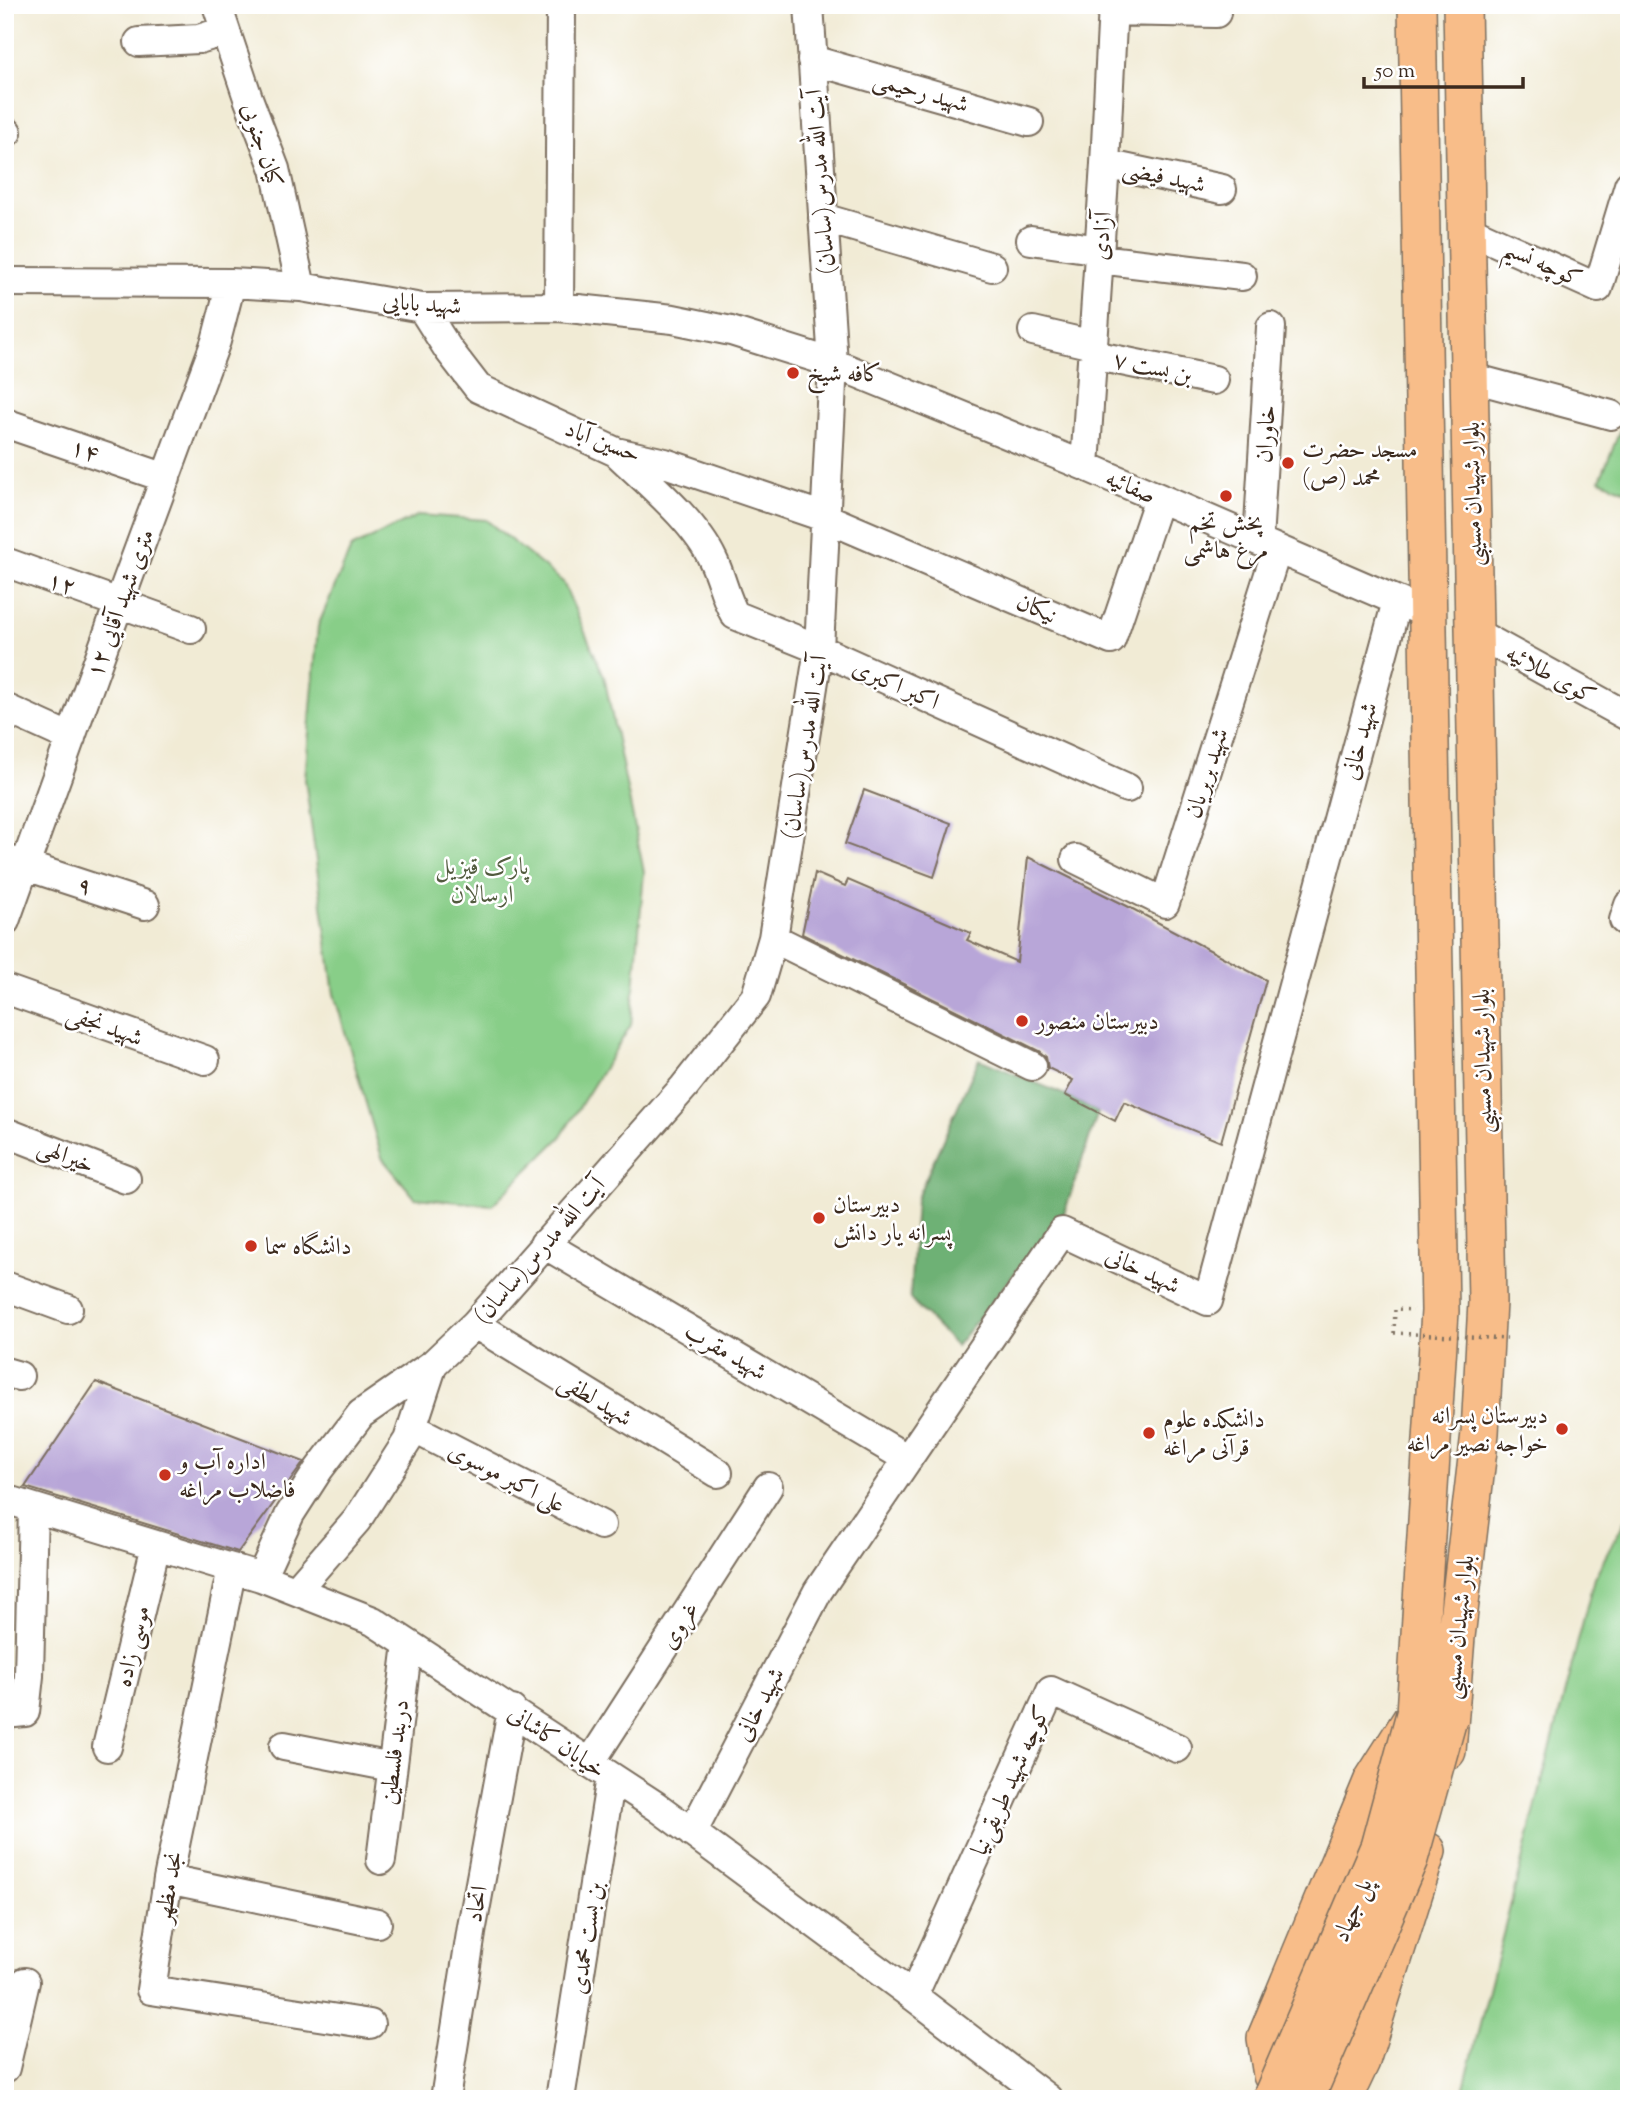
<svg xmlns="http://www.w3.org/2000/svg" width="1634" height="2104" font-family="'Sorts Mill Goudy',Amiri,serif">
<rect width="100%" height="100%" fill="#fff"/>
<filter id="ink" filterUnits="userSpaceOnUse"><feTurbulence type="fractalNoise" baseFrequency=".0143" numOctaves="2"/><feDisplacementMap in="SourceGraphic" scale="14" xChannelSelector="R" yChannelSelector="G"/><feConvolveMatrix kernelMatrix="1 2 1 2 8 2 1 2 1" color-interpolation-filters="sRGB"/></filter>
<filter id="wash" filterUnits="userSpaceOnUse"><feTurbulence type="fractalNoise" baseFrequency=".00686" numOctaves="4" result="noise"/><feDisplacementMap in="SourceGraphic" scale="28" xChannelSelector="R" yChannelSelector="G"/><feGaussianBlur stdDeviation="1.57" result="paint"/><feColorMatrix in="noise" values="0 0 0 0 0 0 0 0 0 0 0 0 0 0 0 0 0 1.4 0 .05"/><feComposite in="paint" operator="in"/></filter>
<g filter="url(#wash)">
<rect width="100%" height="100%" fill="#f1ebd5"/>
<path fill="#88ce88" stroke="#627c53" stroke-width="2" d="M1629,408V492L1600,480Z
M419,515L486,520L563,582L604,676L644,872L631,1025L560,1138L492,1205L415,1198L382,1158L334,994L305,779L318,626L351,548Z
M1629,1513V2099H1474L1462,2095L1594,1578Z"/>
<path fill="#6eb174" stroke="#546e49" stroke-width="2" d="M979,1059L1065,1095L1098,1112L1065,1211L956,1346L910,1299L916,1200Z"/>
<g id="blocks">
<path fill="#b8a6d8" d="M864,790L951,823L934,877L845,844Z
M1028,857L1127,906L1266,980L1221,1142L1124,1102L1115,1121L1065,1095L1073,1080L1048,1068L1046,1057L1039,1051L802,934L815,873L845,886L848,880L971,933L967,940L1017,962Z
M96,1382L304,1462L238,1552L25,1487Z"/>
</g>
</g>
<g filter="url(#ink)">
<use href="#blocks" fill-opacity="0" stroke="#7b6e5e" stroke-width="2"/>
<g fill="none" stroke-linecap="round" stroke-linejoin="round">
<defs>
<path id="minor" d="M217,5L248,98L275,169L301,287
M1112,11L1216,13
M139,42L199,39L225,31
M812,60L1029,122
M5,133L7,132
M1105,164L1222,189
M823,218L992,267
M1467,229L1598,288L1629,185
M1031,240L1100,250
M1099,259L1242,276
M5,282L231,283L301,287L422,308L559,307L673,319L731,331L833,363L1085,466L1414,608
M559,307L561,5
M422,308L448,349L478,388L616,452L665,463L824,517L1111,640L1159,498
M1033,331L1093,345
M1093,355L1214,380
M1469,377L1611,415
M5,423L166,478
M616,452C647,482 695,521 713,560C722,578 725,598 735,615L819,649L1127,788
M1085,466L1105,164L1113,5
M1258,541L1271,327
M5,562L191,629
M1474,632L1629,717
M5,708L71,738
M5,859L145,905
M1076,859L1165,903L1277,549
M1624,920L1629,905
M5,921L119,603L216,341L231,283
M773,938L1032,1066
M5,989L205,1060
M5,1132L126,1179
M544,1244L908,1459
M5,1286L68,1309
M475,1324L718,1473
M5,1372L19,1376
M413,1428L601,1525
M5,1499L261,1577L373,1621L656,1806L913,1996L1048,2099
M232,1568L168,1879L151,1990L370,2024
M261,1577L290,1514L319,1469L361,1414L433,1364L475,1324L684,1087L756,996L773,938L819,649L833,363L809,5
M296,1590L357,1520L408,1440L433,1364
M5,1714L25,1712L29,1676L33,1508
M284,1746L392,1767
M107,1747L156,1545
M590,1763L768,1487
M692,1833L818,1591L1062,1232L1208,1301L1397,601
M381,1860L408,1644
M168,1879L377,1923
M913,1996L1051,1691L1177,1748
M5,2068L25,1982
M445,2099L472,1927L512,1710
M560,2099L611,1777"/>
<path id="major" d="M1447,1751L1456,1637L1480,1433L1487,1302L1462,5
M1361,2061L1339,2091L1302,2097L1272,2075L1266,2038L1373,1780L1415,1714L1440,1311L1417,5
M1351,2082L1361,2061L1427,1851"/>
</defs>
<use href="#minor" stroke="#7b6e5e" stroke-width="32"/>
<use href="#major" stroke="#7b6e5e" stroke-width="40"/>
<path stroke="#7b6e5e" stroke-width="3.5" stroke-dasharray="2 5" stroke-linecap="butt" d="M1394,1333L1395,1309L1413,1310"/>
<use href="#minor" stroke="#fff" stroke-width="28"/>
<use href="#major" stroke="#f8bd89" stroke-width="37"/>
<defs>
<path id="major-bridge" d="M1271,2099L1379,1847L1415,1714
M1305,2099L1409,1859L1448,1719"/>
</defs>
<use href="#major-bridge" stroke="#7b6e5e" stroke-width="40" stroke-linecap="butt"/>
<path stroke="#7b6e5e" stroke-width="3.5" stroke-dasharray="2 5" stroke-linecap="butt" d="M1394,1333L1507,1339"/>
<use href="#major-bridge" stroke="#f8bd89" stroke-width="37"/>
</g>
</g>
<g fill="#c8321e" stroke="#fff" stroke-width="2.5">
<circle cx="793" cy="373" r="7"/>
<circle cx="1288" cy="463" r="7"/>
<circle cx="1226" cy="496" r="7"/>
<circle cx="1022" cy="1021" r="7"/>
<circle cx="819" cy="1218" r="7"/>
<circle cx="251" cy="1246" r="7"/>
<circle cx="1562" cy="1429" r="7"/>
<circle cx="1149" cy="1433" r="7"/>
<circle cx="165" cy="1475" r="7"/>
</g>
<g text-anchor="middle" stroke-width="5" stroke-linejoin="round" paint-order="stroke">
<g font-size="24" fill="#3b2a1e" stroke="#fff">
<text transform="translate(921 91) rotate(16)" y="8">شهید رحیمی</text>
<text transform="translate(263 145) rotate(72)" y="8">کیان جنوبی</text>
<text transform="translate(1164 176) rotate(12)" y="8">شهید فیضی</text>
<text transform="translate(820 182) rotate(-94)" y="8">آیت الله مدرس(ساسان)</text>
<text transform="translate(1101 236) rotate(-86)" y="8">آزادی</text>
<text transform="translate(1543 263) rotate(24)" y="8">کوچه نسیم</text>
<text transform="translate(422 303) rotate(4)" y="8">شهید بابایی</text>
<text transform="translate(1153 367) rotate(12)" y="8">بن بست ۷</text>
<text transform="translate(1265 434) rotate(-86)" y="8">خاوران</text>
<text transform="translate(603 441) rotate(21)" y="8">حسین آباد</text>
<text transform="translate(85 450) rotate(19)" y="8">۱۴</text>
<text transform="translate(1131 486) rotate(23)" y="8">صفائیه</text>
<text transform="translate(1472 494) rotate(-91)" y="8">بلوار شهیدان مسیبی</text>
<text transform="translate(62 583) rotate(19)" y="8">۱۲</text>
<text transform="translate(120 603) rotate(-70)" y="8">۱۲ متری شهید آقایی</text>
<text transform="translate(1037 608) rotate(23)" y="8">نیکان</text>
<text transform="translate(1551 674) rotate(29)" y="8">کوی طلائیه</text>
<text transform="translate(896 684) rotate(24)" y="8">اکبر اکبری</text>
<text transform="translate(1359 741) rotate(-75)" y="8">شهید خانی</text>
<text transform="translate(804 747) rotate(-81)" y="8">آیت الله مدرس(ساسان)</text>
<text transform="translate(1206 773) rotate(-72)" y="8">شهید بربریان</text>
<text transform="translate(85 885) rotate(18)" y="8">۹</text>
<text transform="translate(105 1025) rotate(20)" y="8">شهید نجفی</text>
<text transform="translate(1482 1061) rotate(-91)" y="8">بلوار شهیدان مسیبی</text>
<text transform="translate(66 1155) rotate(21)" y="8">خیرالهی</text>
<text transform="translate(539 1250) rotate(-49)" y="8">آیت الله مدرس(ساسان)</text>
<text transform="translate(1143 1270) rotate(25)" y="8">شهید خانی</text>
<text transform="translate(726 1351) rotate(30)" y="8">شهید مقرب</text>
<text transform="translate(596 1399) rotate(31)" y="8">شهید لطفی</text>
<text transform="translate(507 1477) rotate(27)" y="8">علی اکبر موسوی</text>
<text transform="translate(679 1625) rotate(-57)" y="8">غروی</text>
<text transform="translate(1458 1627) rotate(-84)" y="8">بلوار شهیدان مسیبی</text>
<text transform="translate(132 1646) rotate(-76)" y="8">موسی زاده</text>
<text transform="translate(759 1704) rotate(-62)" y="8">شهید خانی</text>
<text transform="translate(557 1741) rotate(34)" y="8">خیابان کاشانی</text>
<text transform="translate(394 1752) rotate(-83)" y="8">دربند فلسطین</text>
<text transform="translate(1010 1780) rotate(-66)" y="8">کوچه شهید طریقی‌نیا</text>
<text transform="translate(168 1887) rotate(-80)" y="8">نجد مظهر</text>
<text transform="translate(476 1904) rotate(-80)" y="8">اتحاد</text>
<text transform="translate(1352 1910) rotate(-67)" y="8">پل جهاد</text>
<text transform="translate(586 1938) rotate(-81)" y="8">بن بست محمدی</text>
</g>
<g font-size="24" fill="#3b2a1e" stroke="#fff" text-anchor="start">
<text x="807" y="381">کافه شیخ</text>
<text x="1302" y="457">مسجد حضرت<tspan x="1302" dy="28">محمد (ص)</tspan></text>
<text x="1226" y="530" text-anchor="middle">پخش تخم<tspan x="1226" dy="28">مرغ هاشمی</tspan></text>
<text x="1036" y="1029">دبیرستان منصور</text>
<text x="833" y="1212">دبیرستان<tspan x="833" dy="28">پسرانه یار دانش</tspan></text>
<text x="265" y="1254">دانشگاه سما</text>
<text x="1548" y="1423" text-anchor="end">دبیرستان پسرانه<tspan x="1548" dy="28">خواجه نصیر مراغه</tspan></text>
<text x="1163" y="1427">دانشکده علوم<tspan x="1163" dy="28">قرآنی مراغه</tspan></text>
<text x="179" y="1469">اداره آب و<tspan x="179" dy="28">فاضلاب مراغه</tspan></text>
</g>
<g font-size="24" fill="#525b3e" stroke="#fff">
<text x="482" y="874">پارک قیزیل<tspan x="482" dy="28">ارسالان</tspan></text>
</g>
</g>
<rect width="1634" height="2104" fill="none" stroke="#fff" stroke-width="28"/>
<path d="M1364 77v10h159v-10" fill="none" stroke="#3b2a1e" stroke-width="3.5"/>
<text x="1375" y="77" font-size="21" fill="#3b2a1e" stroke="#ffffff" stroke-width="5" paint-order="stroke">50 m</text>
</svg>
